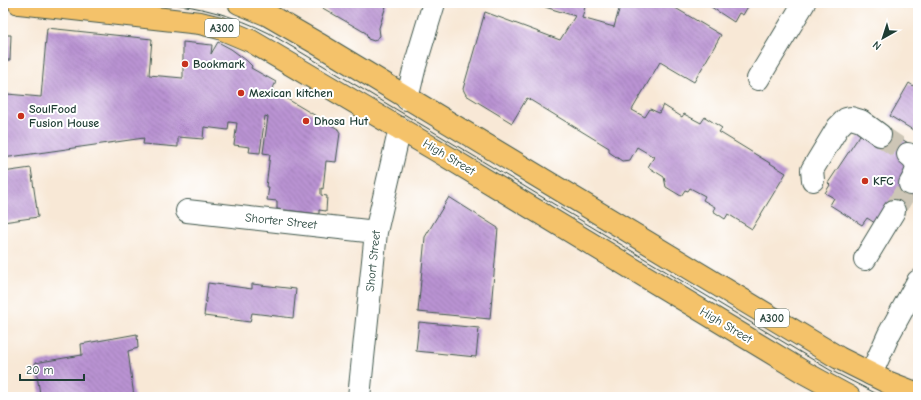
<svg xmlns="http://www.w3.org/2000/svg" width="921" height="400" font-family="'Comic Neue',sans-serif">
<defs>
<pattern id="building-back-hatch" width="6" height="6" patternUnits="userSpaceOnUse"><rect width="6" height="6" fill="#ba93d3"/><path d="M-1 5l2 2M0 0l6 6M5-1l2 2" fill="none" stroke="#9779ac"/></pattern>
</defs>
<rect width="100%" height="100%" fill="#fff"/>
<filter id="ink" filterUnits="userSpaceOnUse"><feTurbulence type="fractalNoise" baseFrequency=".025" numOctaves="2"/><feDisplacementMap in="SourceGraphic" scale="8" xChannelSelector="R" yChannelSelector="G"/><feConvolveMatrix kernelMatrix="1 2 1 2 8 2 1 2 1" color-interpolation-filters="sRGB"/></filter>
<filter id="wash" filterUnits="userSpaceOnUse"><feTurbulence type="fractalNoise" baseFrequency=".012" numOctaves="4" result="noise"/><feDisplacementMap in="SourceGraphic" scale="16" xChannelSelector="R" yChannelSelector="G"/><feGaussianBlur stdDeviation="0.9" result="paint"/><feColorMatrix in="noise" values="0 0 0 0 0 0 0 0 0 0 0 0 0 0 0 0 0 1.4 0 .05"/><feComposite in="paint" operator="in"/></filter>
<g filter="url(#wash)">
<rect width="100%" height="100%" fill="#f8e8d6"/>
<g id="blocks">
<path fill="url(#building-back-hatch)" d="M314,3H387L379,28L380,36L374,41L368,39L366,33Z
M540,3H586L582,18L614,27L621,3H662L672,6L721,35L694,82L660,62L632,110L645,117L650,109L659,113L663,105L682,117L684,114L701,123L705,117L722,128L719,132L786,173L752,229L728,214L725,219L713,211L715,207L703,200L705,196L690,188L688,191L685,190L681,196L666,187L664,177L648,167L654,157L637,147L630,160L622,161L609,152V148L527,98L512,123L466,95L463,89L485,12L560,40L575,16L545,7V5Z
M705,3H750L743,15L739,13L734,22Z
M47,28L152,39L149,75L183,78V42L212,45L211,54L218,42L231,49L246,60L252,66L251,68L276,82L272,90L338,129L340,133L336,162L326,161L323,189L321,188V195L327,196L326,211L319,210V214L277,209V201L267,200L269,187H266L270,154L263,153L268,117L265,116L260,153L249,152L250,147L234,145L237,123L229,122L228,130L204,127L203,139L178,137V147L143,144L144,138L3,158V128L5,116H3V104L6,105L7,94L41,97Z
M3,35H11L10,60H7L4,86Z
M909,83L918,89V133L890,116Z
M884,128L913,146L917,189L900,216L875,223L867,218L862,225L830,205L834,198L825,193L830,185L828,183L862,132Z
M31,168L38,217L3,222V172Z
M449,197L498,228L490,319L418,312L425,237Z
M208,283L252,289V284L296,289L293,318L252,313L250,322L204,316Z
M419,322L479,328L476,357L416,351Z
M137,334L138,348L128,351L134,397H39L38,394H40L35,363L82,355L81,344Z"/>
</g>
</g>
<g filter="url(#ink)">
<use href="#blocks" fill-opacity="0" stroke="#40574c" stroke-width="1"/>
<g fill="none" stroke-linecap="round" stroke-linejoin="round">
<path stroke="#cdc6b6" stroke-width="22" stroke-dasharray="22 11" stroke-linecap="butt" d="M880,135L908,154
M894,211L910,184"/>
<defs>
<path id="minor" d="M758,79L804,3
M407,99L415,66L434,3
M908,154C921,164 917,172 910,184
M813,180L812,170L838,127L846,119L851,118L861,121L880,135
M187,211L376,232
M865,259L894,211
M871,374L889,334L918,281
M359,397L376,232L400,128"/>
<path id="highway" d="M19,3L200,23L220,28L251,41L436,150L805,373L849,397
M239,3L268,15L320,45L839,358L887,382L918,394"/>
</defs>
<use href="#minor" stroke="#40574c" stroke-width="24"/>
<use href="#highway" stroke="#40574c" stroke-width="24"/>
<use href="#minor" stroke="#fff" stroke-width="22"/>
<use href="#highway" stroke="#f4c26a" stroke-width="22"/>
<path stroke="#1f3d34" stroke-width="1" d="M165,3C202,7 235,16 269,33L830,370L883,397"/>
</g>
</g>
<g fill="#c8321e" stroke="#fff" stroke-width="1.5">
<circle cx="185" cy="64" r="4"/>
<circle cx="241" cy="93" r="4"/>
<circle cx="21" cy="116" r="4"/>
<circle cx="306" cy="121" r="4"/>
<circle cx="865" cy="181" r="4"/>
</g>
<g text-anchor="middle" stroke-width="4" stroke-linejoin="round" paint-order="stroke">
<g fill="#fff" stroke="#627771" stroke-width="1">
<rect x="205" y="19" width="34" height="18" rx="3"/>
<rect x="755" y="309" width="34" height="18" rx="3"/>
</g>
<g font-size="11" font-weight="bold" fill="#1f3d34">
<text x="222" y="32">A300</text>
<text x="772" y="322">A300</text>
</g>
<g font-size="12" font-weight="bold" fill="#1f3d34" stroke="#fff" text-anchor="start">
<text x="193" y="68">Bookmark</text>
<text x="249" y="97">Mexican kitchen</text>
<text x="29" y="113">SoulFood<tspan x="29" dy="14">Fusion House</tspan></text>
<text x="314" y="125">Dhosa Hut</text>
<text x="873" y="185">KFC</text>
</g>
<g font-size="12" fill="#1f3d34" stroke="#fff">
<text transform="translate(449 157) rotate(31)" y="4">High Street</text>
<text transform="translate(281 221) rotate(6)" y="4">Shorter Street</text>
<text transform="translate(373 261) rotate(-84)" y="4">Short Street</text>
<text transform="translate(726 325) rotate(31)" y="4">High Street</text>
</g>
</g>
<rect width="921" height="400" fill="none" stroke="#fff" stroke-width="16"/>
<g transform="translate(883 38) rotate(219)" stroke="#ffffff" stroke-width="3" paint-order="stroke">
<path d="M0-3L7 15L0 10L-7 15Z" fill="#1f3d34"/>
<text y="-6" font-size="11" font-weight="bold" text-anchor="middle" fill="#1f3d34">N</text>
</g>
<path d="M20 374v6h64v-6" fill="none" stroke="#1f3d34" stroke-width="2"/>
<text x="26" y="374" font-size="12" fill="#1f3d34" stroke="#ffffff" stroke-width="3" paint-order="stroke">20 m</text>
</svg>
